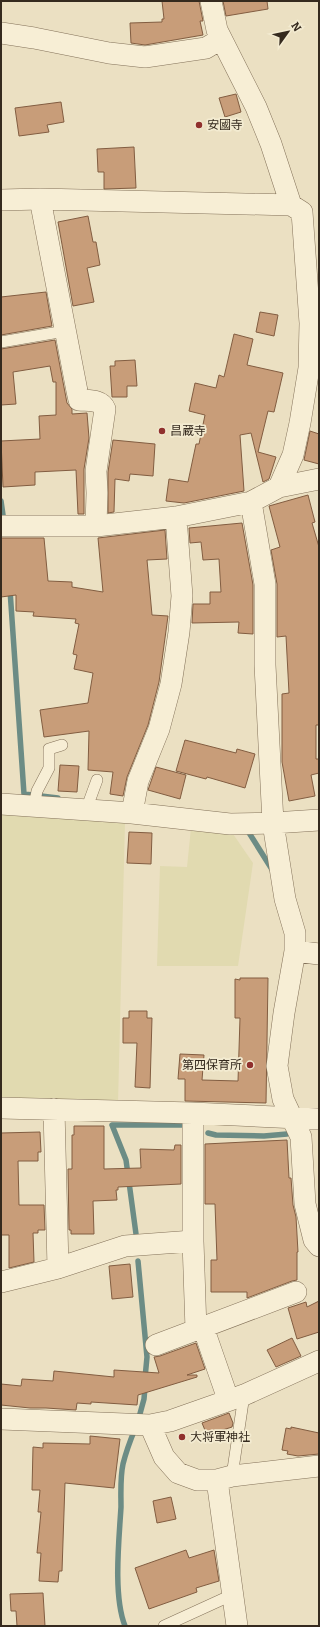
<svg xmlns="http://www.w3.org/2000/svg" width="320" height="1627" font-family="Bitter,'Noto Sans JP',serif">
<rect width="100%" height="100%" fill="#ebe0c2"/>
<path fill="#e1dab0" d="M1,809L125,822L118,1104L1,1100Z
M191,828L231,831L253,863L238,966H157L160,866L187,867Z"/>
<g fill="none" stroke-linecap="round" stroke-linejoin="round">
<path stroke="#6c8c85" stroke-width="5.5" d="M1,501L4,522
M10,590L24,794L58,798
M246,828L273,871
M208,1133L216,1135L264,1136L287,1134
M136,1234L126,1160L112,1125H182
M138,1261L147,1357L145,1378
M138,1421L144,1399L145,1387
M125,1626C113,1596 119,1540 121,1507C121,1493 120,1478 123,1464C126,1452 130,1441 135,1429"/>
</g>
<path fill="#c89d79" stroke="#825d41" d="M162,1H199L203,21H200L203,35L145,45L131,43L130,23L162,22V19H164Z
M223,1H267L268,9L226,16Z
M236,94L241,112L225,117L219,98Z
M61,102L64,122L47,125L49,132L19,136L15,108Z
M134,147L136,188L104,189V172H98L97,149Z
M88,216L93,242H96L100,265L87,268L94,302L73,306L58,222Z
M46,292L52,326L1,335V297Z
M260,312L278,315L274,336L256,332Z
M234,334L253,339L247,365L283,373L274,412L268,411L258,452L276,457L269,479L263,482L251,433L240,435L244,491L184,503L166,501L169,479L188,482L196,444H199L205,415L189,411L195,383L216,388L219,375L224,377Z
M55,340L67,403L72,409V414L87,413L89,438L84,469V514H78L76,470L35,472V485L3,487L1,441L40,439L39,416L56,415V382H53L50,366L13,372L16,404L1,405V349Z
M135,360L137,386H127V397H112L110,366H115V361Z
M310,431L319,434V464L304,460Z
M113,440L155,444L153,476L130,474L129,481L115,479L114,512L108,513V472Z
M308,495L315,522L312,523L319,547V725H316V759H319V773L311,775L315,796L289,801L282,762V694L289,693L286,636L277,637V584L271,550L280,547L269,506Z
M242,523L253,585V634L238,633L239,622L192,623L193,604H210V592H221L219,559L203,560L201,542L190,543L189,528Z
M165,530L167,559L147,560L152,615L168,616L159,682L148,725L127,777L123,796L110,794L113,772L88,770L89,731L44,737L40,710L88,703L93,673L74,669L77,655L73,654L79,624L75,623L76,619L33,616L34,612L16,611V595L1,597V538H44L48,581L72,582V587L103,592L98,538Z
M185,740L236,753L237,749L255,754L245,788L207,777L206,779L176,771Z
M60,765L79,766L77,792L58,791Z
M156,767L186,775L180,799L148,790Z
M129,832L152,833L151,864L127,863Z
M240,978H268L266,1103L185,1101V1079H178L180,1054L204,1055L202,1080L238,1081L240,1018H235V979L240,980Z
M129,1011H147V1018H152L150,1088L135,1087L137,1043H123V1018H129Z
M74,1126H104V1169L141,1168L140,1149L174,1150L175,1145H181V1184L118,1187V1190H116L117,1200L93,1201L94,1234H71V1230H69L68,1169H72V1135H74Z
M40,1132L41,1152H38V1161H18L19,1205H44L45,1230H38V1233H33L34,1262L9,1268V1235H1V1133Z
M287,1140L289,1178H291L293,1205L296,1217L298,1252H297V1280L292,1281L247,1298V1292H211V1260H217L215,1204H205V1144Z
M130,1264L133,1297L112,1299L109,1266Z
M319,1301V1332L297,1339L288,1308L306,1302L307,1307Z
M292,1338L301,1356L276,1367L267,1350Z
M196,1343L205,1369L187,1375H197V1377L138,1395L137,1405L91,1402V1404L77,1403L76,1410L46,1408H30L1,1405V1384L21,1386L22,1379L53,1381L54,1371L114,1377V1370L159,1373L154,1357L160,1356Z
M229,1413L233,1423L232,1427L207,1435L202,1423Z
M291,1427L319,1433V1454L298,1456L287,1454L288,1451L282,1450L286,1428L291,1429Z
M90,1436L120,1439L114,1488L65,1483L62,1571H59L58,1582L39,1581L41,1553H37L41,1512H38L40,1490H32L33,1447L43,1448V1443L90,1444Z
M171,1497L176,1519L157,1523L153,1501Z
M186,1550L189,1558L214,1550L219,1581L196,1588L197,1592L149,1609L135,1568Z
M43,1593L45,1626H17L16,1611H11L10,1594Z"/>
<g fill="none" stroke-linecap="round" stroke-linejoin="round">
<defs>
<path id="lane" d="M1,342L65,331
M34,806L37,791L49,768V749L62,745
M86,810L97,780
M232,1476L244,1395
M164,1626L234,1594"/>
<path id="street" d="M211,1L217,30L256,107L271,144L291,205
M1,33L34,38L109,53L145,57L206,48L221,39
M40,199L77,391L79,400C88,401 101,399 105,409L96,471L97,493L96,526
M1,200L40,199L291,205L302,212L310,323L309,368L300,423L293,455L279,487
M251,502L265,584V665L273,823L285,899L295,933V951L284,1013L277,1066L283,1099L301,1137L305,1204L314,1240L319,1246
M1,526H96L176,517L251,502L279,487L319,479
M1,804L132,813L230,824L273,823L319,820
M132,813L138,781L159,729L171,684L179,632L182,596L176,517
M295,951L319,954
M1,1108L193,1113L319,1119
M54,1109L58,1268L125,1246L193,1241
M193,1113V1241L196,1330
M1,1282L58,1268
M203,1327L228,1399
M156,1345L296,1292
M1,1419L150,1425L164,1457L178,1473L197,1480H217L232,1476L319,1466
M150,1425L170,1421L244,1395L319,1361
M217,1480L237,1626"/>
</defs>
<use href="#lane" stroke="#84725a" stroke-width="12"/>
<use href="#street" stroke="#84725a" stroke-width="22"/>
<use href="#lane" stroke="#f7eed5" stroke-width="11"/>
<use href="#street" stroke="#f7eed5" stroke-width="21"/>
</g>
<g fill="#90302d" stroke="#f3ebd1" stroke-width="1.5">
<circle cx="199" cy="125" r="4"/>
<circle cx="162" cy="431" r="4"/>
<circle cx="250" cy="1065" r="4"/>
<circle cx="182" cy="1437" r="4"/>
</g>
<g text-anchor="middle" stroke-width="3.5" stroke-linejoin="round" paint-order="stroke">
<g font-size="12" fill="#352a1e" stroke="#f3ebd1" text-anchor="start">
<text x="207" y="129">安國寺</text>
<text x="170" y="435">昌蔵寺</text>
<text x="242" y="1069" text-anchor="end">第四保育所</text>
<text x="190" y="1441">大将軍神社</text>
</g>
</g>
<rect width="320" height="1627" fill="none" stroke="#352a1e" stroke-width="4"/>
<g transform="translate(288 32) rotate(57)" stroke="#f3ebd1" stroke-width="3" paint-order="stroke">
<path d="M0-3L7 15L0 10L-7 15Z" fill="#352a1e"/>
<text y="-6" font-size="11" font-weight="bold" text-anchor="middle" fill="#352a1e">N</text>
</g>
</svg>
